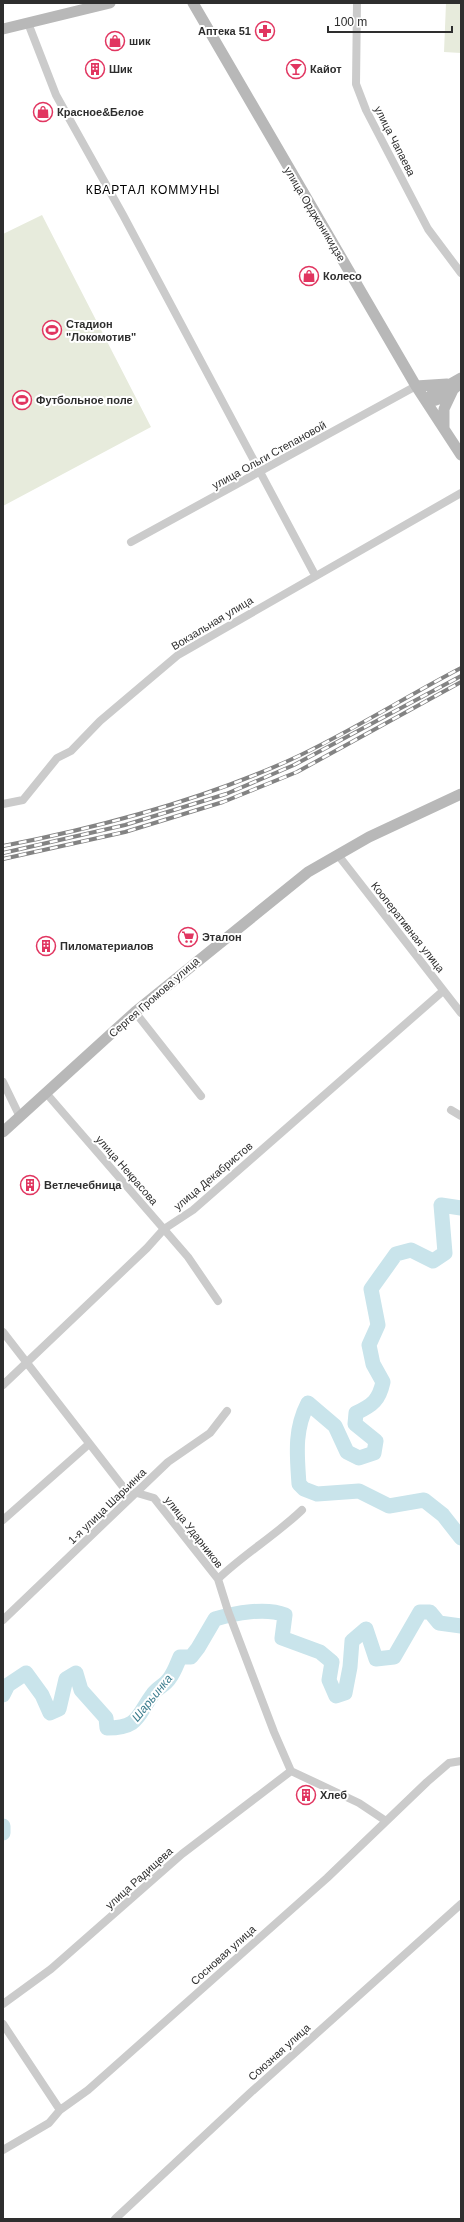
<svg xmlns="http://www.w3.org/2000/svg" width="464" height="2222" font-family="Arial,sans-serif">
<rect width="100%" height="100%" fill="#fff"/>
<path fill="#e7ebdc" d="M446,3H461V53L444,52Z
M42,215L151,427L3,506V234Z"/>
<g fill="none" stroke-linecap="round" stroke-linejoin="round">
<path stroke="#c9e4eb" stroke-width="15" d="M461,1208L441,1205L445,1253L433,1261L411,1250L396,1254L371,1289L378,1325L369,1345L373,1364L383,1382C379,1400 373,1405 356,1413L355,1424L376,1441L374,1453L359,1458L347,1452L335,1426L308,1403C294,1430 297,1455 299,1484L304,1489L317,1494L359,1491L389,1506L424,1500L443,1515L461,1538
M3,1695L8,1685L26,1673L42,1695L50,1713L59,1709L66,1679L76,1673L81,1690L106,1718L107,1728C140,1728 137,1715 153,1694C157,1688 165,1685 169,1679C174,1673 177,1664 180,1657H191L198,1648L215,1619C235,1613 266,1607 285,1615L282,1638L320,1652L332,1662L329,1680L336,1696L345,1693L350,1667L352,1641L366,1629L376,1659L394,1657L420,1612H430L439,1623L461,1626
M3,1826V1833"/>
<path stroke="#cbcbcb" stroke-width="8" d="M357,3L356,84L366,110L428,229L461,273
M28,23L56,95L123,215L315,575
M131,542L416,386
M3,804L23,800L57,758L71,751L100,721L178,655L461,493
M338,855L461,1013
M135,1012L201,1096
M3,1082L20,1117
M46,1093L188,1257L218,1301
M451,1110L461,1116
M3,1332L127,1492L137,1493L154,1498L218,1579L228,1611L274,1732L291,1771
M3,1385L147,1248L164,1229L193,1210L443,991
M3,1520L89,1444
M218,1579C244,1554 276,1535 302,1510
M3,1620L168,1462L210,1433L227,1411
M291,1771L359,1803L386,1821
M3,2004L51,1969L182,1854L291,1771
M3,2024L60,2110
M3,2150L49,2123L60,2110L88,2090L327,1878L427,1782L449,1763L461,1761
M115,2219L249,2094L461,1904"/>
<path stroke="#b8b8b8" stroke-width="11" d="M193,3L416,386L461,455
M3,29L110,3
M461,378L431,395L427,402C440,401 452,392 461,382
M416,386L447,384
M444,427V409L453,390
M3,1132L135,1012L308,872L369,837L461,794"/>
<defs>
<path id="rail" d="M3,846C101,827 199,801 290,760C347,734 405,697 461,668
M3,853L125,825L226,794L294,765L461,676
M3,859L125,832L223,802L297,772L461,682"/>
</defs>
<use href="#rail" stroke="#838383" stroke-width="4"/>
<use href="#rail" stroke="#fff" stroke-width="2.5" stroke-dasharray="8" stroke-linecap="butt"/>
</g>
<defs>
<symbol id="pharmacy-ring" viewBox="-11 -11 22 22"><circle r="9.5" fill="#fff" stroke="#e13560" stroke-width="1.5"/><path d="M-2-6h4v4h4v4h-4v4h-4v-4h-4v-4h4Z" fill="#e13560"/></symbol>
<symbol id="shop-ring" viewBox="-11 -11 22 22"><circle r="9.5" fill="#fff" stroke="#e13560" stroke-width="1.5"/><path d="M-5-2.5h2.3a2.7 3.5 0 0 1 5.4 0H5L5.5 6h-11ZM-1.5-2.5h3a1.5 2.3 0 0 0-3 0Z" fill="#e13560"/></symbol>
<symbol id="building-ring" viewBox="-11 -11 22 22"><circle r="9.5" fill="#fff" stroke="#e13560" stroke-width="1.5"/><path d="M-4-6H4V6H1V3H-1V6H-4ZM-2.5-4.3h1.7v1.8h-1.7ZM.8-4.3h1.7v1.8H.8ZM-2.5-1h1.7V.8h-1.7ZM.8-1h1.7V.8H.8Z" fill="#e13560"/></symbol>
<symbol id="bar-ring" viewBox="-11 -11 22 22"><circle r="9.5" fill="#fff" stroke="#e13560" stroke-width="1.5"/><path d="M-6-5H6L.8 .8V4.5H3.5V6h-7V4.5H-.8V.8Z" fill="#e13560"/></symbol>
<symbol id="stadium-ring" viewBox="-11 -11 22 22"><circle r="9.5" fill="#fff" stroke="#e13560" stroke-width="1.5"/><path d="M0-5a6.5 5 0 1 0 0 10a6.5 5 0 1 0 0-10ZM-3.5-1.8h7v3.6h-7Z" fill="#e13560"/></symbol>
<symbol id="supermarket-ring" viewBox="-11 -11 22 22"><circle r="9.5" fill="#fff" stroke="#e13560" stroke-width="1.5"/><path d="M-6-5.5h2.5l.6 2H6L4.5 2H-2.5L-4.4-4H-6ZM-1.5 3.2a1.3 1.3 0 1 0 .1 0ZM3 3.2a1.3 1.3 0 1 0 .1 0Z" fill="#e13560"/></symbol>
</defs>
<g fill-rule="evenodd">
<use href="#pharmacy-ring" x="254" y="20" width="22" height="22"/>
<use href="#shop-ring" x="104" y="30" width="22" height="22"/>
<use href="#building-ring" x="84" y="58" width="22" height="22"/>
<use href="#bar-ring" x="285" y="58" width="22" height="22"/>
<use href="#shop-ring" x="32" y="101" width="22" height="22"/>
<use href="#shop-ring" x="298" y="265" width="22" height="22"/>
<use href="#stadium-ring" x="41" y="319" width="22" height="22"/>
<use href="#stadium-ring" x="11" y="389" width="22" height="22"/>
<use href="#supermarket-ring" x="177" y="926" width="22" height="22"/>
<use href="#building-ring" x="35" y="935" width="22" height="22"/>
<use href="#building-ring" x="19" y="1174" width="22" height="22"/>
<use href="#building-ring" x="295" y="1784" width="22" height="22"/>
</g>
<g text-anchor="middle" stroke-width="4" stroke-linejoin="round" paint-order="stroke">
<g font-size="11" font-weight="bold" fill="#2e2e2e" stroke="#fff" text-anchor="start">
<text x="251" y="35" text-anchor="end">Аптека 51</text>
<text x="129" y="45">шик</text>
<text x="109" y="73">Шик</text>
<text x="310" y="73">Кайот</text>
<text x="57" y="116">Красное&amp;Белое</text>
<text x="323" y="280">Колесо</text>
<text x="66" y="328">Стадион<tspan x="66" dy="13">"Локомотив"</tspan></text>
<text x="36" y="404">Футбольное поле</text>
<text x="202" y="941">Эталон</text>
<text x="60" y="950">Пиломатериалов</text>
<text x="44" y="1189">Ветлечебница</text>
<text x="320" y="1799">Хлеб</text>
</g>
<g font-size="11" fill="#2e2e2e" stroke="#fff">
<text transform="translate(395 141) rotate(63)" y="4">улица Чапаева</text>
<text transform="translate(315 214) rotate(59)" y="4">улица Орджоникидзе</text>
<text transform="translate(269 455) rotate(-29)" y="4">улица Ольги Степановой</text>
<text transform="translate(212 623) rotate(-31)" y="4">Вокзальная улица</text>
<text transform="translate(408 927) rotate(52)" y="4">Кооперативная улица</text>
<text transform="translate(154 997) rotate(-41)" y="4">Сергея Громова улица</text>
<text transform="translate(127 1170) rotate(49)" y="4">улица Некрасова</text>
<text transform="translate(213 1176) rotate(-40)" y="4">улица Декабристов</text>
<text transform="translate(107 1506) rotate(-44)" y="4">1-я улица Шарьинка</text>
<text transform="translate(194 1532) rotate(52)" y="4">улица Ударников</text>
<text transform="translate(139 1878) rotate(-42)" y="4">улица Радищева</text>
<text transform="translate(223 1955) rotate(-42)" y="4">Сосновая улица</text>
<text transform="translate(279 2052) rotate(-42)" y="4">Союзная улица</text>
</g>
<g font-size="12" letter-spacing="1" fill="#000" stroke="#fff">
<text x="153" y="194">КВАРТАЛ КОММУНЫ</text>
</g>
<g font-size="12" font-style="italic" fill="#3e7e8f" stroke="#fff">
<text transform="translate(152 1698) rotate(-51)" y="4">Шарьинка</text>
</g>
</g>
<rect width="464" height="2222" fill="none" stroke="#2e2e2e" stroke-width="8"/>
<path d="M328 26v6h124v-6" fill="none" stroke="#2e2e2e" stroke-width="2"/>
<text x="334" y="26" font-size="12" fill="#2e2e2e" stroke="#ffffff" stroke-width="3" paint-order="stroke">100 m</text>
</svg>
